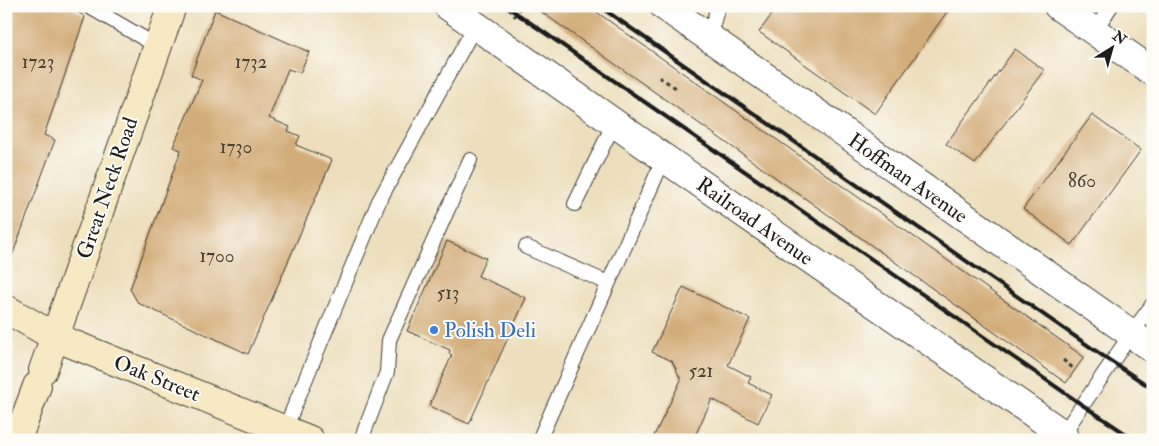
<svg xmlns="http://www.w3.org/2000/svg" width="1159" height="446" font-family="'IM FELL Double Pica',serif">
<rect width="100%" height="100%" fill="#fdfcf7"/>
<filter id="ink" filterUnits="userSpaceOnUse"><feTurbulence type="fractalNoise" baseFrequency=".02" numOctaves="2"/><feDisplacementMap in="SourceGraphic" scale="10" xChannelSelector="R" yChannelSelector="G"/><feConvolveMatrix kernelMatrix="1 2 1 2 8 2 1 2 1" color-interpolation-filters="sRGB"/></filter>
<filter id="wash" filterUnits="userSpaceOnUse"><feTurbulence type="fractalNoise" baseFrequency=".0096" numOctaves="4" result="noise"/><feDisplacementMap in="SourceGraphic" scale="20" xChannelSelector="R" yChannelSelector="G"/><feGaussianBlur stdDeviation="1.12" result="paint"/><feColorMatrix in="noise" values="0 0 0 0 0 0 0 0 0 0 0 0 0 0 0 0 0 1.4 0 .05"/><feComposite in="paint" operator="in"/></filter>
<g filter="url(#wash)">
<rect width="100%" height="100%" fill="#eddfbd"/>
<g id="blocks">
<path fill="#d3ad79" d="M6,6H69L85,17L44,135L55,140L9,264L6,263Z
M533,6H588L1084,357L1066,383Z
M778,6H951L875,114L759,32Z
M215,10L309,52L300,73L288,69L269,118L290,127L288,131L300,136L296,145L332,160L248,354L138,303L130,289L181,150L173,147L202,80L191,75Z
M1015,49L1044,70L975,164L946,144Z
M1092,115L1141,150L1072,245L1023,209Z
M447,241L486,258L478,276L526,298L469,424L429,406L452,355L449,354L450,350L407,331Z
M683,287L750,319L728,365L751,377L748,383L772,395L758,423L712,399L693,440H652L681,380L672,361L652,352Z"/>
</g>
</g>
<g filter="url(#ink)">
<use href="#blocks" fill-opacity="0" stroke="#3b3934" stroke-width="1"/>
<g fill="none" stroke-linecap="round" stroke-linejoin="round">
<defs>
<path id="service" d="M88,6L157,46
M1094,32L1111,6
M709,38L718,6
M575,204L614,123
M526,247L608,283
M283,434L379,201L475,26
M1063,434L1131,334L1153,304
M361,440L387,372L389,340L470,160
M539,440L664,158"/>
<path id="minor" d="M448,6L664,158L1063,434
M664,6L1153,349"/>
<path id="tertiary" d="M1058,6L1153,72"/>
<path id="secondary" d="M6,309L55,337L310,440
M43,370L172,6
M17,440L37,386"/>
</defs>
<use href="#service" stroke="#3b3934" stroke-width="16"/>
<use href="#minor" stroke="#3b3934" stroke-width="30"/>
<use href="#tertiary" stroke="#3b3934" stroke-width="30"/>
<use href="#secondary" stroke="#3b3934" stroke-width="30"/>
<path stroke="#3b3934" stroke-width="3" stroke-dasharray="4 4" stroke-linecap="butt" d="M514,17L521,6
M659,77L676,88
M1063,360L1073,368"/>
<use href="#service" stroke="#fff" stroke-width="14"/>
<use href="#minor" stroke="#fff" stroke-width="28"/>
<use href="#tertiary" stroke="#fff" stroke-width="28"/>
<use href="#secondary" stroke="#f6e9c3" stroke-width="28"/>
<path stroke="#1c1c1c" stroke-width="4" d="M506,6L1078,402L1135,440
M599,6L1106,358L1153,389"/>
</g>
</g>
<circle fill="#3f7fe0" stroke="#fdfcf7" stroke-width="2" cx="434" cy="330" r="5"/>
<g text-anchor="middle" stroke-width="4" stroke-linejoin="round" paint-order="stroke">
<g font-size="19" fill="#4a4033">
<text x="38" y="68">1723</text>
<text x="251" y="68">1732</text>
<text x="236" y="153">1730</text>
<text x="1082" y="187">860</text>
<text x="217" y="262">1700</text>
<text x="448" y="299">513</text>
<text x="701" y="377">521</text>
</g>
<g font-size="21" fill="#1c1c1c" stroke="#fdfcf7">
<text transform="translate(908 178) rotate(35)" y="7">Hoffman Avenue</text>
<text transform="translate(107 188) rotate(-71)" y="7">Great Neck Road</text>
<text transform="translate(755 221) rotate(35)" y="7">Railroad Avenue</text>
<text transform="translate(157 378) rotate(22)" y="7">Oak Street</text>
</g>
<g font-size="21" fill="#366cbe" stroke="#fdfcf7" text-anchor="start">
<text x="444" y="337">Polish Deli</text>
</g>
</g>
<rect width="1159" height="446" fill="none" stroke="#fdfcf7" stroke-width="25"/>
<g transform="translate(1112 48) rotate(37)" stroke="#fdfcf7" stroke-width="4" paint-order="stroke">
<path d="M0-4L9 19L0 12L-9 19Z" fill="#1c1c1c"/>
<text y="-8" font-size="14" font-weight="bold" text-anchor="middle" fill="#1c1c1c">N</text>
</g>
</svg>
